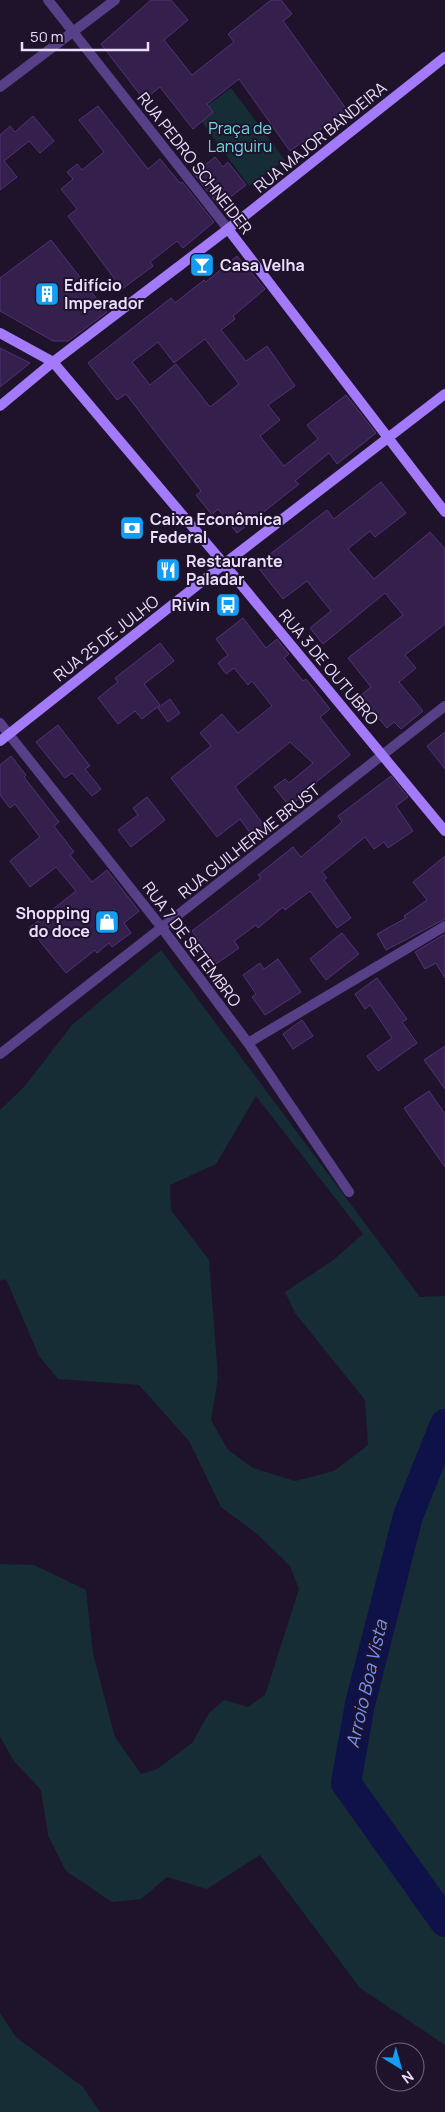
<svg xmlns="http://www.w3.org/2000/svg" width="445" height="2112" font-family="Manrope,sans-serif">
<rect width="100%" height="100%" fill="#1e132b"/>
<path fill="#162d35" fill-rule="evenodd" d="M231,88L285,160L249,186L196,114Z
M161,950L420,1297L445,1296V2045L360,1988L260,1855L207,1889L167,1877L141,1899L112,1902L66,1871L48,1835L41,1790L14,1761L0,1737V1564L34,1565L86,1590L93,1654L115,1737L141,1774L157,1769L192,1743L209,1713L224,1700L248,1707L265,1695L299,1589L290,1566L257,1534L221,1507L189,1441L139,1385L58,1379L39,1356L6,1279L0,1281V1110L24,1087L72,1025ZM256,1096L363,1234L332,1261L285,1292L295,1313L365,1400L368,1445L334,1471L295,1481L253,1468L228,1450L211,1420L218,1377L209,1260L171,1210L170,1185L216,1164Z
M0,2013L16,2037L83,2087L100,2112H0Z"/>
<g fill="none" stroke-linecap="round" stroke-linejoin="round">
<path stroke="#0e1249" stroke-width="30" d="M445,1424L408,1516L360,1704L346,1783L445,1922"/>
</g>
<path fill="#351f4c" stroke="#543277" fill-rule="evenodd" d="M151,0H171L188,20L164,40L192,75L234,42L228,34L271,0H281L292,14L283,21L347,110L290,151L239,79L207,104L213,112L193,129L160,87L144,100L101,44Z
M98,106L148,169L160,159L180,183L182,182L214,222L183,248L177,241L150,262L153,266L122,289L68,216L77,209L61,189L73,179L67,172L77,164L82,170L104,152L79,120Z
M33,116L54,141L40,153L29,141L4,161L17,177L0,190V135L10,126L15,132Z
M215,157L223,167L228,162L246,185L219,206L194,174Z
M51,240L107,312L68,341H53L0,311V278Z
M237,256L265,289L233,316L235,319L221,330L246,361L267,346L295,386L268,405L280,420L260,436L284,466L318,439L307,425L346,395L376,433L337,464L329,453L295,481L299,484L237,533L218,509L212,515L196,495L201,491L126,394L117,400L88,363L171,298L175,303L204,280L206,282ZM205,339L239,384L210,407L176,364L150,385L132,362L158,342L174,363Z
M0,348L30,363L0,387Z
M381,482L406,513L375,537L370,531L348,549L374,579L430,532L445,549V624L405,655L416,668L399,682L423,711L401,729L394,722L387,728L360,696L371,687L348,658L403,615L385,593L323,644L310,628L331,611L307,581L283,599L256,565L327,510L334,519Z
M243,618L266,648L277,639L289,654L284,658L303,681L306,679L330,709L320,717L350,755L299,796L300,798L289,806L274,787L285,779L289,783L313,763L290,742L235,787L266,828L253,837L240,819L217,837L171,778L211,746L200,733L222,714L238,733L272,706L252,681L248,685L234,668L226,674L218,663L228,655L216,639Z
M160,643L174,661L144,684L160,705L142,719L135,711L118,724L98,698L118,682L115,678Z
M170,699L180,713L168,722L158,708Z
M58,725L90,766L85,769L101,789L92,796L72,773L65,778L36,742Z
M445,732V769L427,746Z
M11,756L26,775L24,777L59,822L54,826L74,852L70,855L92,882L107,870L139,911L124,923L131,933L112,947L109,943L97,953L95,950L66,973L29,928L76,891L56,867L30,887L10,861L40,837L15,804L10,808L0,795V765Z
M391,776L408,797L396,806L413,831L388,848L384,842L374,849L365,837L322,872L327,878L324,880L351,918L337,928L310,891L285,910L283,907L258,928L256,925L234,941L239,948L216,964L192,931L261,878L258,875L293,847L301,857L342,822L338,816Z
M147,797L165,820L131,847L118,830L138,815L133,808Z
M445,856V919L386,950L377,934L406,918L404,916L427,900L413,882Z
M342,933L359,954L326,980L310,959Z
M445,934V978L436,963L425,969L415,952Z
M278,959L301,992L265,1015L252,997L256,994L243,975L260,963L264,969Z
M377,978L407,1019L402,1022L417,1043L378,1071L367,1056L392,1038L370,1005L365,1009L355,994Z
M302,1020L313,1036L293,1049L283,1034Z
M445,1046V1089L424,1060Z
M429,1091L445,1114V1167L404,1108Z"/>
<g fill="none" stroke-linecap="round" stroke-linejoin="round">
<path stroke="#584088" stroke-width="10" d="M48,0L228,229
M0,87L115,0
M0,723L162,928L248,1043L349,1192
M248,1043L445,926
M0,1054L445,706"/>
<path stroke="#a27afa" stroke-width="10" d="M228,229L445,512
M0,333L53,362L224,564L445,831
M0,406L53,362L228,229L445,57
M0,741L224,564L445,394"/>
</g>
<defs>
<symbol id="bar-square" viewBox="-11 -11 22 22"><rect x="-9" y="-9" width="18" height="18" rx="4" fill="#139df5" stroke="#1e132b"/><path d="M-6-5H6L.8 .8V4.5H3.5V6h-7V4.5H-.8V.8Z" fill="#fff"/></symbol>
<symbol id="building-square" viewBox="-11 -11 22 22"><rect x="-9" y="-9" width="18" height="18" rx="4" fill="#139df5" stroke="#1e132b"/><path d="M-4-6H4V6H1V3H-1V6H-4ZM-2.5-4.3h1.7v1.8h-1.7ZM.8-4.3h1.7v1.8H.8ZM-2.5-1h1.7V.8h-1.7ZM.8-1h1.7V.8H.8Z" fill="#fff"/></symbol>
<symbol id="bank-square" viewBox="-11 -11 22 22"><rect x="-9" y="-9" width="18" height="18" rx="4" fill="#139df5" stroke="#1e132b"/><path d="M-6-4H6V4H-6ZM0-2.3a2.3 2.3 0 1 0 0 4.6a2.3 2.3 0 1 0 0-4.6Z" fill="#fff"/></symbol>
<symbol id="restaurant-square" viewBox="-11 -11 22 22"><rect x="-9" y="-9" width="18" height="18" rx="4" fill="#139df5" stroke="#1e132b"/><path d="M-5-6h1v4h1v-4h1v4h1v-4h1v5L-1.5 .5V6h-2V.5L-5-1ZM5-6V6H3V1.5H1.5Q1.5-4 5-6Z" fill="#fff"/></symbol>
<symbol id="bus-square" viewBox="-11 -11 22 22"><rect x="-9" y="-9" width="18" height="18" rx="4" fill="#139df5" stroke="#1e132b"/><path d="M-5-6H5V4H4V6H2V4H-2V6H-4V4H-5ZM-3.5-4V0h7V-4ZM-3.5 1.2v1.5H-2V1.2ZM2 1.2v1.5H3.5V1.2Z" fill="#fff"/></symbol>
<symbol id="shop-square" viewBox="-11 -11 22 22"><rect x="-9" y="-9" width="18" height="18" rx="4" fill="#139df5" stroke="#1e132b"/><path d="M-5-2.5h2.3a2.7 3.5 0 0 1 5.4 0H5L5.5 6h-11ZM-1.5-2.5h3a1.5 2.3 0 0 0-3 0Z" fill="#fff"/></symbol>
</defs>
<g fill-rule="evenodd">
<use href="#bar-square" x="188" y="251" width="28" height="28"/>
<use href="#building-square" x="33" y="280" width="28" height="28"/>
<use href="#bank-square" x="118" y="514" width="28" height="28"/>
<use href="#restaurant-square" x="154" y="556" width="28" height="28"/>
<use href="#bus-square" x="214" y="591" width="28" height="28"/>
<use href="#shop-square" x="93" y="908" width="28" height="28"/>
</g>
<g text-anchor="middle" stroke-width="4" stroke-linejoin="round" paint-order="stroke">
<g font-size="16" fill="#6bd8dd" stroke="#1e132b">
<text x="240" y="134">Praça de<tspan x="240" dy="18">Languiru</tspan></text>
</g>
<g font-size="16" fill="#ebdefe" stroke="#1e132b">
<text transform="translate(320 137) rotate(-39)" y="6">RUA MAJOR BANDEIRA</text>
<text transform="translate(195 163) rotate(52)" y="6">RUA PEDRO SCHNEIDER</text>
<text transform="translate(106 638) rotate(-38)" y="6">RUA 25 DE JULHO</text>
<text transform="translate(329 667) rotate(50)" y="6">RUA 3 DE OUTUBRO</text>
<text transform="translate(249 841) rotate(-38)" y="6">RUA GUILHERME BRUST</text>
<text transform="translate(192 944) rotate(53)" y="6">RUA 7 DE SETEMBRO</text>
</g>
<g font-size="16" font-weight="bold" fill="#ebdefe" stroke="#1e132b" text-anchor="start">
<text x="220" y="271">Casa Velha</text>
<text x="64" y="291">Edifício<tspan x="64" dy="18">Imperador</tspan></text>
<text x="150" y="525">Caixa Econômica<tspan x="150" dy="18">Federal</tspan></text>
<text x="186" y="567">Restaurante<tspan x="186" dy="18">Paladar</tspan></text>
<text x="210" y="611" text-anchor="end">Rivin</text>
<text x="90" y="919" text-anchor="end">Shopping<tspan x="90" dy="18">do doce</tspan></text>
</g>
<g font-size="18" font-style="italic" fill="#7193f9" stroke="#1e132b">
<text transform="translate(367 1684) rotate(-77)" y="6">Arroio Boa Vista</text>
</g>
</g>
<g transform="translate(400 2067) rotate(143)"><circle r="24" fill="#1e132b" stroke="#70647f"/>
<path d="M0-4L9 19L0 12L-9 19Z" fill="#139df5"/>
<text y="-8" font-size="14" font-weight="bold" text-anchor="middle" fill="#ebdefe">N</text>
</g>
<path d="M22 42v8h126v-8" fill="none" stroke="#ebdefe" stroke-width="2.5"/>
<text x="30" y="42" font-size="15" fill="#ebdefe" stroke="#1e132b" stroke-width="4" paint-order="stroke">50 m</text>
</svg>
